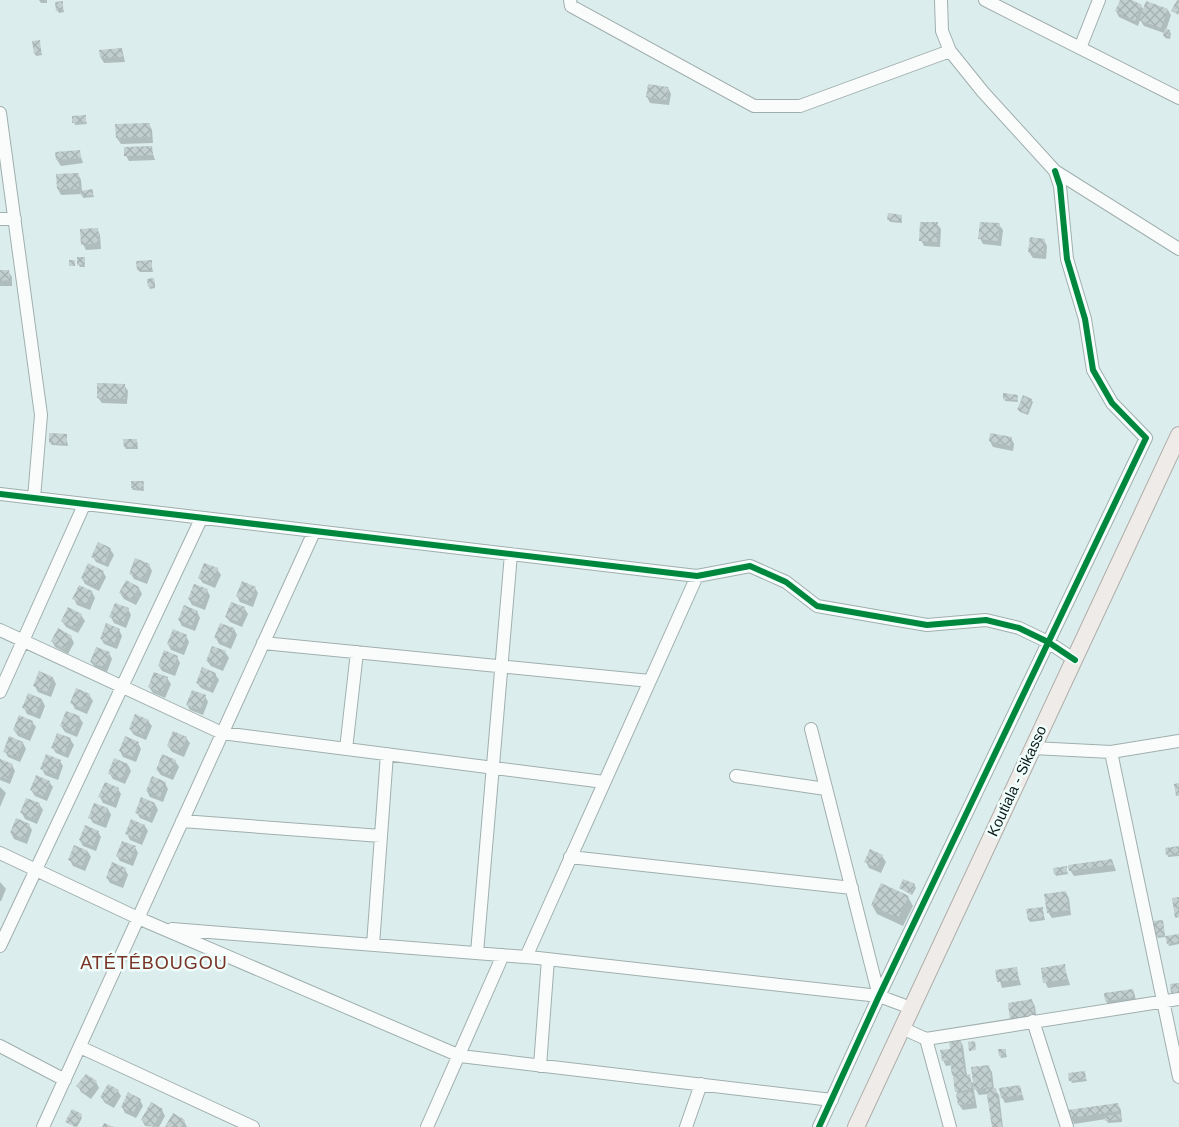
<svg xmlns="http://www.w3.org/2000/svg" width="1179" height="1127" font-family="Helvetica,sans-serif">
<defs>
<pattern id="building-cross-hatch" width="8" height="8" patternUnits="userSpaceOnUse" patternTransform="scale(1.25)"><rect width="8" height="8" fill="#c1cfce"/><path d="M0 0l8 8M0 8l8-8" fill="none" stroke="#a4b1b0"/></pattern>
</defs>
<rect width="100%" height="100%" fill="#dbedec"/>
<path fill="#0003" d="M39,0H47V3H41Z
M1121,0H1129L1141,6L1144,10H1168L1171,15L1166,30L1171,33L1170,39L1165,38L1164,33L1144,26L1140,20L1138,26L1119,17L1116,11Z
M62,3L64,12L59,13L57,10Z
M39,41L42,55L36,56L35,54Z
M122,49L125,62L104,63L101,58Z
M668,88L671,94L669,105L650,103L647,97Z
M85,117L87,124L75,125L74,122Z
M149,124L152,130L153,143L121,144L117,138Z
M151,148L155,160L129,161L126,156Z
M79,151L83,163L61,166L57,160Z
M78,174L81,180L82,192L92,191L94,197L83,198L82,194L61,195L58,189Z
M901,216L902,223L890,222L889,220Z
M937,224L941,229L940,247L924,246L921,240Z
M999,225L1003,230L1001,246L983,244L980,238Z
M97,229L100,235L101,249L86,250L83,244Z
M1044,240L1047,246L1046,259L1033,258L1029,252Z
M84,258L85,267H80L78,264Z
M151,262L153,272H140L138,270Z
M0,271H8L12,277V286H0Z
M154,280L155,288L150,289L149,286Z
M124,385L128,391L127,404L102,403L98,398Z
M1017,397L1018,402L1005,401L1004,398Z
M1031,400L1033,402L1028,415L1020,412L1019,410Z
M66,435L68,446L52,445L50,443Z
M1011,438L1014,444L1013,451L993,447L990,441Z
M137,440L138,449H126L125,447Z
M143,483L144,491L133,490L132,488Z
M110,549L114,555L108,567L96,562L93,557Z
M149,565L152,571L147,584L134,579L131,574Z
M217,569L221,575L215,588L203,583L199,578Z
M103,572L106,577L99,591L85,584L82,578Z
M126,582L139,588L142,594L136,605L124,599L120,593Z
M79,587L92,592L95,598L90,610L77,605L74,599Z
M255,588L258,593L253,607L240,602L237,596Z
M207,590L210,596L205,610L192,605L189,599Z
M244,608L248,614L242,627L230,622L226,617Z
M128,609L131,615L126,628L114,623L111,617Z
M197,612L200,618L195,631L182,626L179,620Z
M81,615L85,621L78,633L66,627L62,621Z
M221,624L234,629L237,635L231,649L219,644L216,638Z
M119,630L122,636L117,649L104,644L101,638Z
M186,636L189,642L184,655L171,650L168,644Z
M71,637L74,643L68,654L55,647L52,641Z
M225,652L229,658L223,671L211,666L207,661Z
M109,653L112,659L107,672L95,667L91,662Z
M177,657L180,663L175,676L162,671L159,666Z
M215,674L219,680L213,693L201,688L197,683Z
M53,678L56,684L51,697L38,692L35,686Z
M167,678L171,684L165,698L153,693L149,687Z
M89,695L93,701L87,714L75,709L72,703Z
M205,696L208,702L203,715L190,710L187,705Z
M42,700L45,706L40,719L27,714L24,708Z
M79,717L83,723L77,737L65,732L61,726Z
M148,721L152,726L146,740L134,735L130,729Z
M32,722L36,727L30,741L18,736L14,730Z
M186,738L190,743L184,757L172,752L168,746Z
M70,739L74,745L68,758L56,753L52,747Z
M23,743L26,749L20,762L8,757L5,751Z
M138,743L141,749L136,762L123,757L120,751Z
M0,760L12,765L15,771L10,784L0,780Z
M60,761L63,766L58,780L45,775L42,769Z
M175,761L179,767L173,780L161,775L157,770Z
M128,765L131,771L125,784L113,779L110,774Z
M49,782L53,787L47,801L35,796L31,790Z
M165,783L168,789L163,802L150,797L147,791Z
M0,787L6,793L0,807Z
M118,789L121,794L116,808L103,803L100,797Z
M27,799L39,804L43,810L37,824L25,819L22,813Z
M95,804L108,809L111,815L106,828L93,823L90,818Z
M155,804L158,810L152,823L140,818L137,813Z
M29,825L32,830L27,844L14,839L11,833Z
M145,826L148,831L142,845L130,840L127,834Z
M98,832L101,837L96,851L83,846L80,840Z
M135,847L138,853L133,866L120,861L117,856Z
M1179,847V856L1168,857L1166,849Z
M88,852L91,857L85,871L73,866L70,860Z
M882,856L886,862L881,873L869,868L866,862Z
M1112,860L1116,871L1074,876L1070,870Z
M1066,867L1068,874L1056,876L1055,874Z
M125,869L128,875L123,888L110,883L107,878Z
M0,882L6,889L1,901H0Z
M914,885L916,888L912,895L900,888Z
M1066,893L1069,898L1071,915L1052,918L1048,912Z
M908,897L913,906L903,926L877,914L872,905Z
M1042,908L1045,920L1030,922L1029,920Z
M1163,924L1165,937L1158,938L1157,936Z
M1179,936V944L1169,946L1168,943Z
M1064,966L1070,985L1048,988L1045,982Z
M1016,968L1021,985L1002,988L997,971Z
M1133,990L1137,1003L1109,1007L1106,1001L1105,994Z
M1032,1001L1035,1006L1037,1022L1015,1025Z
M960,1040L963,1046L967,1076L975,1086L988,1066L992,1072L994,1089L999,1095L1003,1127H993L988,1094L979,1095L973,1085L977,1108L963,1110L959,1105L952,1065L946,1066L943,1060Z
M1005,1050L1007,1057L1001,1058L1000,1055Z
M1084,1072L1087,1081L1072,1083L1071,1081Z
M96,1082L99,1088L91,1099L81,1092L78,1086Z
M1020,1087L1024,1100L1005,1103L1002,1097Z
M118,1091L121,1096L114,1108L105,1103L101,1097Z
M140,1100L143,1106L136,1118L125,1113L122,1107Z
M1118,1105L1121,1110L1122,1122L1108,1123L1106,1119L1074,1124L1071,1118L1070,1111Z
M162,1110L165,1116L159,1127L145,1126L142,1120Z
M81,1115L82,1118L77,1127L66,1121Z
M184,1121L187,1127H166Z"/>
<path fill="url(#building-cross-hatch)" d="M1120,0H1132L1142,5L1135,21L1115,11Z
M1177,0H1179V15L1171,11Z
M63,1V10L56,11L55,2Z
M1146,1L1168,9L1161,28L1139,20Z
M1165,28L1170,30L1168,37L1163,36Z
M40,40L41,53L34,54L32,41Z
M122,48L123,57L100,58L99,50Z
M648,84L668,87L667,100L646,97Z
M86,115V122L72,123V116Z
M150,123V137L116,138L115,124Z
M152,146L153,155L124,156V147Z
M80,150L81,158L56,160L55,152Z
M79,173V189H57L56,174Z
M93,189V195L81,196L80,191Z
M888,213L902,215L901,221L887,220Z
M920,222H938L937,242L919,241Z
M980,222L1000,223L998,241L978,239Z
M98,228L99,243L81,245L80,229Z
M1030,237L1045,239L1043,254L1028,252Z
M77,257H85V264L77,265Z
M69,260H75V266H69Z
M152,260V270H137L136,261Z
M0,270H9L10,280L0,281Z
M154,278L155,286L148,287L147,279Z
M97,383L125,384V399L97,398Z
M1003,393L1018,395L1017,400L1003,399Z
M1023,395L1032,399L1027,413L1017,410Z
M49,433L67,434V444L49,443Z
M990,433L1012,437L1010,446L989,441Z
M123,439H137V447H124Z
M131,481H144L143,489L131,488Z
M98,542L111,548L105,563L91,557Z
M135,558L150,564L143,579L129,574Z
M88,563L104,571L96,586L81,578Z
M204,563L218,568L212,583L198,578Z
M126,580L139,587L132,600L119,593Z
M242,581L256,587L250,602L236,596Z
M194,584L208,589L202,604L188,599Z
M79,585L92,591L86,605L72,599Z
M231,602L245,607L239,622L225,617Z
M115,603L129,608L123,623L109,617Z
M184,605L198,611L192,626L178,620Z
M68,607L82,614L75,628L61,621Z
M106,623L120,629L114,644L100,639Z
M220,623L234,628L228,644L214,638Z
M58,628L72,636L64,649L51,641Z
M173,629L187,635L181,650L167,644Z
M212,646L226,651L220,666L206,661Z
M96,647L110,652L104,667L90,662Z
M164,650L178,656L172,671L158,666Z
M202,667L216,673L210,688L196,683Z
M39,671L53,677L47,692L33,686Z
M154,672L168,677L162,693L148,687Z
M76,688L90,694L84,709L70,703Z
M192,690L206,695L200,710L186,705Z
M28,693L42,699L36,714L22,708Z
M66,711L80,716L74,732L60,726Z
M135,714L149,720L143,735L129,729Z
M19,715L33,721L27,736L13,730Z
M173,731L187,737L181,752L167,746Z
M57,733L71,738L65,753L51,748Z
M9,736L23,742L17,757L3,752Z
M125,736L139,742L133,757L119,751Z
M46,754L61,760L55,775L40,769Z
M162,754L176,760L170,775L156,770Z
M114,758L128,764L122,779L108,774Z
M0,759L13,764L7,779L0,777Z
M36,775L50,781L44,796L30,790Z
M152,776L166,782L160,797L146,791Z
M105,782L119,788L113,803L98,797Z
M1179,783V796H1176L1174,784Z
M141,797L155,803L149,818L135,813Z
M26,798L40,803L34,819L20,813Z
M94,803L108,808L102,823L88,818Z
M16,818L30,824L24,839L10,833Z
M131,819L145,825L139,840L125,834Z
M85,825L99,831L93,846L79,840Z
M122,841L136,846L130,861L116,856Z
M74,845L88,851L82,866L68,860Z
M1179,846V854L1166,855L1165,848Z
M870,849L883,855L877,868L864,862Z
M1112,859L1113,865L1069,871L1068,865Z
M112,862L126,868L120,883L106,878Z
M1067,866V872L1054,874L1053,868Z
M903,879L915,884L911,894L899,888Z
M881,883L909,896L898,918L871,905Z
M1066,891L1069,910L1047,913L1044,894Z
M1179,897V917L1175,918L1172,898Z
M1043,907L1044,918L1028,920L1026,909Z
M1163,920L1165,935L1155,936L1153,921Z
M1179,934V942L1167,944L1165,936Z
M1065,964L1067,979L1043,983L1041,968Z
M1017,967L1019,980L997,982L995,970Z
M1179,983V992L1171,993L1170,984Z
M1133,989L1135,997L1105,1001L1104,993Z
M1032,999L1035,1017L1010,1020L1008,1003Z
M960,1039L965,1074L952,1076L950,1060L942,1061L940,1050L950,1049L949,1040Z
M975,1041L976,1050L969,1051L968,1042Z
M998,1049H1006V1054L999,1056Z
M989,1065L992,1087L974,1090L971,1067Z
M1085,1071L1086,1079L1069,1081L1068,1073Z
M86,1074L97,1081L87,1094L76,1086Z
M970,1074L972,1089L955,1092L953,1077Z
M108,1084L119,1090L110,1103L100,1097Z
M1020,1085L1022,1095L1001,1098L999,1088Z
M996,1088L1002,1127H992L986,1089Z
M972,1091L974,1103L958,1105L956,1094Z
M128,1092L141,1099L133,1113L121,1107Z
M151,1102L163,1109L153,1127L141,1120Z
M1118,1103L1120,1111L1070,1118L1068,1110Z
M72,1109L82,1114L75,1127L65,1122Z
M173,1113L185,1120L181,1127H165Z
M1120,1114L1121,1119L1105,1121V1116Z
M104,1123L114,1127H102Z"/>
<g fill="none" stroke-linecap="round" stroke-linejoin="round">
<defs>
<path id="minor" d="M570,0L571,6L754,106H800L950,51
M941,0L942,31L950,51L983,92L1055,171L1179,249
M985,0L1179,98
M1080,48L1099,0
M0,113L41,415L34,498
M0,219H15
M0,494L697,576L750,566L786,582L817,606L927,625L986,620L1019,628L1048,642L1075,660
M0,630L222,733L604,782
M263,643L650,681
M0,692L84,505
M811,729L879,996
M1033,748L1111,752L1179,741
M346,749L357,652
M1111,752L1179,1077
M736,776L826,789
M182,821L381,836
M0,853L138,918L460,1056L832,1100
M570,857L852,888
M172,929L538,958L879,996L911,1008
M373,945L387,754
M0,946L201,519
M477,953L511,554
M526,957L697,576
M1033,1021L1067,1127
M902,1028L926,1039L950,1127
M926,1039L1179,999
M0,1046L65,1080
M80,1047L253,1127
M540,1066L548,959
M43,1127L314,532
M427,1127L503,955
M686,1127L701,1084
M819,1127L879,996L1146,438L1112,403L1093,370L1085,319L1067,259L1060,186L1055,171"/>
<path id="major" d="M856,1127L1179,435"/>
</defs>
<use href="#minor" stroke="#a0afae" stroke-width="14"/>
<use href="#major" stroke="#afaca8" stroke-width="18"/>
<use href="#minor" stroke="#fafcfc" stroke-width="12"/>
<use href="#major" stroke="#efebe9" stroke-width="16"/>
<defs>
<path id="cycleway" d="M0,494L697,576L750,566L786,582L817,606L927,625L986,620L1019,628L1048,642L1075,660
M819,1127L879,996L1146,438L1112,403L1093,370L1085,319L1067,259L1060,186L1055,171"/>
</defs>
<use href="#cycleway" stroke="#f0fefc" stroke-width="9"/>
<use href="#cycleway" stroke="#00873e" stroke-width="6"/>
</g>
<g text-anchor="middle" stroke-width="5" stroke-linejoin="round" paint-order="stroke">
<g font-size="15" fill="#0a1716" stroke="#f0fefc">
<text transform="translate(1017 781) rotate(-65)" y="5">Koutiala - Sikasso</text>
</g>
<g font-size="18" letter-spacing="1" fill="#783324" stroke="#f0fefc">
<text x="154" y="969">ATÉTÉBOUGOU</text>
</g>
</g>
</svg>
